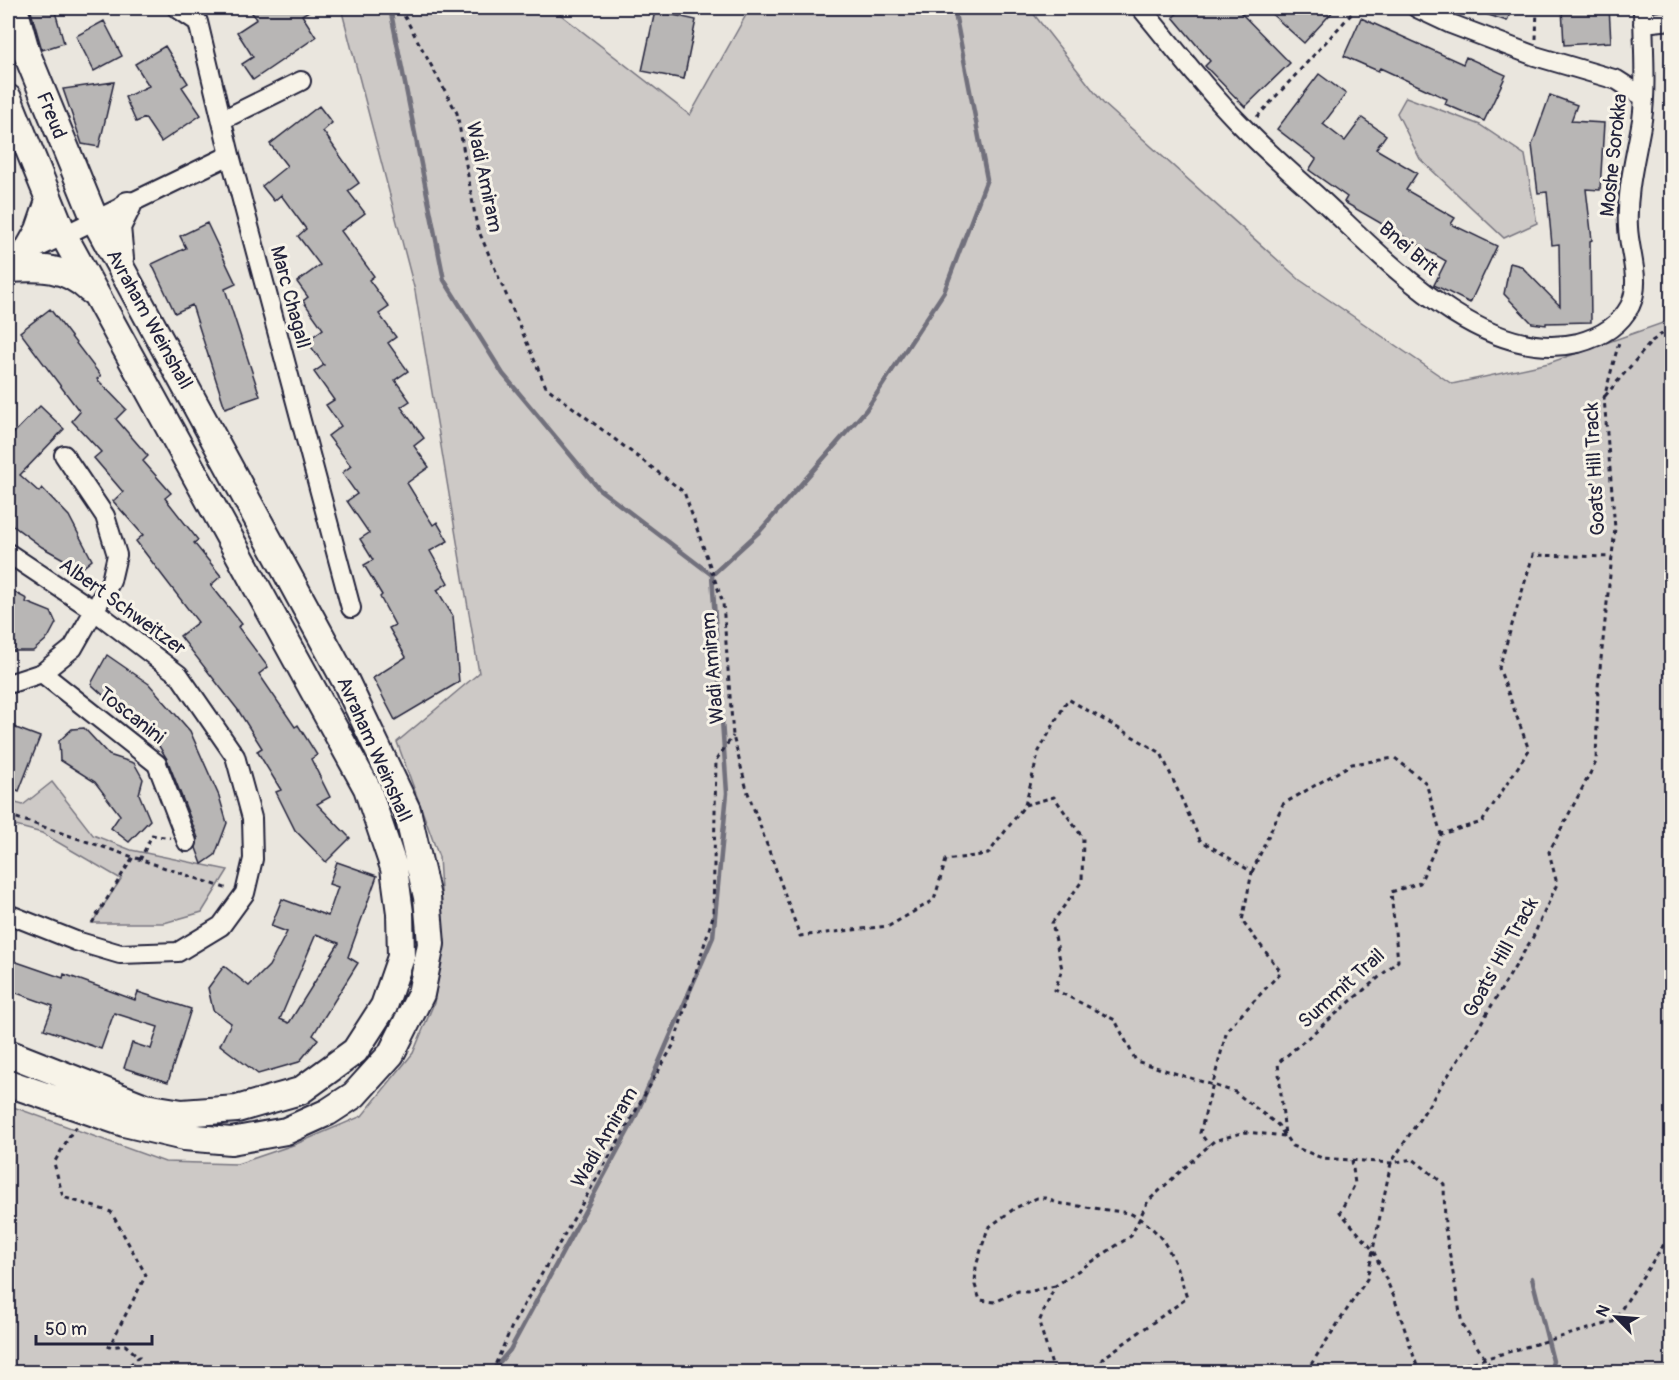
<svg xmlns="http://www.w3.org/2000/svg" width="1679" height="1380" font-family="Pangolin,sans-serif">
<rect width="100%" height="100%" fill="#eae6de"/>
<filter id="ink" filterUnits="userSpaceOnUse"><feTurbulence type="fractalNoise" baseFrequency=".0167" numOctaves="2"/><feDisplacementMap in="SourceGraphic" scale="12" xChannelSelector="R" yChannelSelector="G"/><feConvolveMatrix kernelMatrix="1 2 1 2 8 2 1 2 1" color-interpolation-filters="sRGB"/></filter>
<g filter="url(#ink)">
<path fill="#cdc9c6" stroke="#787680" stroke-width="1.5" d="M341,8H552L690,115L750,8H1029L1103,103L1300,280L1452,384L1549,363L1671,320V1372H8V1105L165,1162L237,1164L296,1144L362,1116L413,1053L434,1003L444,941L439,857L397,742L479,673L415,291Z
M1406,97L1480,125L1525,155L1537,223L1504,238L1420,159L1397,113Z
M52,782L93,835L131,850L228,870L202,912L164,923H92L121,879L42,833L8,824V801L23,805Z"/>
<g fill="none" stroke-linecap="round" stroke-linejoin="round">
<path stroke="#716f7b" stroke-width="4.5" d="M390,8L444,280L503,374L599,489L712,575L727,793L713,937L634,1120L510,1350L491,1372
M712,575L760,531L866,410L944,292L987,179L954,8
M1532,1278L1553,1361L1550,1372"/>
</g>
<path fill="#b8b6b5" stroke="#22223b" stroke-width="1.5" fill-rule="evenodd" d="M30,8H54L64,43L42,50Z
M248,8H314L302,15L316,37L253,80L242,64L253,57L237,32L257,19Z
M1184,8H1236L1290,63L1245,107L1205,66L1210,61L1173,17Z
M1265,8H1336L1304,43Z
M1473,8H1512L1507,21L1473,10Z
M1562,8H1609L1611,42L1564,45Z
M655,11L696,20L684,79L642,71Z
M1361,18L1463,64L1466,57L1506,75L1484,121L1445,104L1447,99L1380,68L1378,71L1344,56Z
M104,21L122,56L94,71L76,36Z
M165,46L188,83L182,87L201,115L161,142L145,118L136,122L125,97L149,86L135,64Z
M1319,74L1346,94L1323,124L1345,141L1362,118L1386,135L1376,149L1417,173L1406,190L1455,218L1451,224L1497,246L1470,303L1434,285L1446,261L1344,202L1347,197L1309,170L1316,159L1277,129Z
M114,82L99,147L82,144L63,89Z
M1550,95L1577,105L1571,121L1604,123L1600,190L1586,189L1592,240L1590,241L1591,322L1546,323V325L1532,323L1504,294L1510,263L1521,266L1560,306L1559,244L1552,245L1547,192L1538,193L1532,145Z
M319,106L332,123L323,131L359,183L348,191L365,213L341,231L374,276L369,280L389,307L379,314L396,337L388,343L408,371L395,380L410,401L401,407L424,438L414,446L429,467L407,483L433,525L437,522L448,541L430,551L448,583L437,590L453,616L459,682L395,720L373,678L406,657L389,628L395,625L380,597L382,595L364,565L373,560L360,539L369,533L347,501L357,494L342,473L351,466L328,436L341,426L326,405L334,400L314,372L324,365L307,341L323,329L303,301L308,297L297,282L320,265L298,236L306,229L281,195L274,201L262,186L287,166L270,144Z
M207,223L236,284L225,289L260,396L225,408L192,305L175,313L152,264L186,248L180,236Z
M50,309L101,376L97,379L126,409L116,419L148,456L143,461L171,493L165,498L198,540L194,543L221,576L211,585L242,624L238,627L268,667L259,674L295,727L298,725L317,755L311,759L330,797L317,804L350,838L326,862L295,830L276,792L281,790L257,751L262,748L238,710L180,636L198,622L136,541L143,535L113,501L123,492L94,458L101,452L72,421L80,412L20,332Z
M40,406L64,429L20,475L39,492L42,488L69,516L92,560L81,569L42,547L8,522V439Z
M8,589L27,599L26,602L51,612L56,623L48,638L33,651H8Z
M107,655L149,684L190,731L219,796L227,823L215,855L202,864L196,848L198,838L167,759L159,746L91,684Z
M8,725L40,737L19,791L8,786Z
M84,728L109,755L134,763L143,779L139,794L150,820L129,842L111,828L120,815L95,782L60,760L59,741L72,729Z
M337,862L377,876L348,957L358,963L313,1035L318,1039L299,1062L258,1074L220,1045L231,1023L213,1010L208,988L224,966L249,986L269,966L287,932L271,926L282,899L328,916L338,887L329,884ZM316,934L339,943L289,1023L280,1019Z
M8,959L63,978L64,974L135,1000L138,992L191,1009L168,1082L124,1068L132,1043L151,1049L158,1027L114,1013L101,1049L44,1029L53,1006L8,990Z"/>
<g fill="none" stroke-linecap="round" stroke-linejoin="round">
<defs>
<path id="street" d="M177,8L198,22L230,155L351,608
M1141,8C1175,49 1207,91 1245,129C1271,156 1300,180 1328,206C1389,263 1484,365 1578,343C1600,337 1619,327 1630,306C1642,281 1629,253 1628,227C1626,190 1636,156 1642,120C1647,86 1643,43 1643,8
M1417,8L1451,24L1535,56L1617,80L1642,96
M1643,23L1672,20
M222,120L301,81
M25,254L230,155
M8,553L95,611L179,675L235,756L252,818L253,859L245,893L221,926L178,952L120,954L76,941L8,914
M42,673L157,764L187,842
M8,684L42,673L73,648L111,581L117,555L105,516L64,455"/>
<path id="secondary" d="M8,98L64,236L367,788L394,868L400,913L401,957L384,1006L355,1051L300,1091L237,1109L182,1113L145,1107L8,1053
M25,255L39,230L49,201
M120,259L117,227L128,205
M8,269C40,267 65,266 90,290
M8,1083L124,1123L184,1137L231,1141L286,1131L328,1112L354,1095L391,1054L421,994L431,944L427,897L407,810L346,682L95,220L27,54L14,8"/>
</defs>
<use href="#street" stroke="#22223b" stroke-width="22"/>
<use href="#secondary" stroke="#22223b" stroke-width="30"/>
<path stroke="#22223b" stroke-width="3" stroke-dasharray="4.5 4.5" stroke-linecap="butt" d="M400,8L457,113L477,227L546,387L684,492L723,603L733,736L747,790L800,936L889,926L934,900L946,860L988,854L1025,805L1054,797L1083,838L1082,881L1052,923L1062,969L1055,990L1115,1020L1136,1061L1235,1092L1278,1125L1292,1146L1322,1158L1391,1163L1413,1159L1444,1184L1445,1228L1462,1324L1494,1372
M1536,39L1537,8
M1257,117L1357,8
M1605,396L1652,341L1672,327
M1025,805L1039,751L1068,699L1161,753L1200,840L1252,872L1242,921L1281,972L1227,1030L1200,1133L1209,1145
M8,815L228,889
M140,860L152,835L170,838
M1252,872L1283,804L1352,764L1395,758L1426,783L1441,834
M92,923L133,857
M77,1127L73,1130L54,1163L63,1197L111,1212L146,1275L109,1347L125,1345L139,1357L122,1372
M1352,1160L1355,1184L1340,1212L1373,1250L1394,1297L1419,1372
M1055,1286L1027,1292L1018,1291L995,1302L980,1300L975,1285L976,1266L988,1228L1015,1208L1037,1198H1045L1057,1203L1129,1213C1167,1231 1175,1261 1187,1298L1102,1359L1101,1372
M492,1372L513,1324L674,1044L713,916L716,760L733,736
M642,1372L643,1367
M1054,1372L1039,1322L1055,1286L1131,1236L1148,1201L1214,1141L1245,1132L1285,1136L1278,1063L1398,961L1391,892L1420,883L1441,834L1482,822L1529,750L1499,668L1533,555L1612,557
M1306,1372L1367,1279L1391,1163L1466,1048L1533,937L1557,884L1549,852L1596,762L1598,687L1615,528L1604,398L1619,342
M1438,1372L1613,1322L1672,1232"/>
<use href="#street" stroke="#f7f3e8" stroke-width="18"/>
<use href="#secondary" stroke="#f7f3e8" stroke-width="26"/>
</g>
</g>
<g text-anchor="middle" stroke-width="6" stroke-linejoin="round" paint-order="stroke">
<g font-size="20" fill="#22223b" stroke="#f7f3e8">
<text transform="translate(52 115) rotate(68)" y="7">Freud</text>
<text transform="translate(1613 155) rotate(-84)" y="7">Moshe Sorokka</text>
<text transform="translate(485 177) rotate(78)" y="7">Wadi Amiram</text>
<text transform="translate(1409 248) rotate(41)" y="7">Bnei Brit</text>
<text transform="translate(291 297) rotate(75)" y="7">Marc Chagall</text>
<text transform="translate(150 319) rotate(61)" y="7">Avraham Weinshall</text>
<text transform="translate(1594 469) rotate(-93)" y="7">Goats' Hill Track</text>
<text transform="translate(123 606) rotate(36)" y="7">Albert Schweitzer</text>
<text transform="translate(712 668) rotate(-95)" y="7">Wadi Amiram</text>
<text transform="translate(132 715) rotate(38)" y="7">Toscanini</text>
<text transform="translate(375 749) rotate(66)" y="7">Avraham Weinshall</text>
<text transform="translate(1500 957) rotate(-61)" y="7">Goats' Hill Track</text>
<text transform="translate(1341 988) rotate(-42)" y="7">Summit Trail</text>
<text transform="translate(604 1137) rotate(-60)" y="7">Wadi Amiram</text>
</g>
</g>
<rect width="1679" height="1380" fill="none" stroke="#f7f3e8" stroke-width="30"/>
<rect x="15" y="15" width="1649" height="1350" fill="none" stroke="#22223b" stroke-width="2" filter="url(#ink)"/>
<g transform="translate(1616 1317) rotate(295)" stroke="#f7f3e8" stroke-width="4.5" paint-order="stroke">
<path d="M0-4.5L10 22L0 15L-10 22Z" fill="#22223b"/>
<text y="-9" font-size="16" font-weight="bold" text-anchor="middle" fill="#22223b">N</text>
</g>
<path d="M36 1335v9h116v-9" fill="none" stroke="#22223b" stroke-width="3"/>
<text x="45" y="1335" font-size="18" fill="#22223b" stroke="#f7f3e8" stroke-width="4.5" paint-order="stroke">50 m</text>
</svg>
